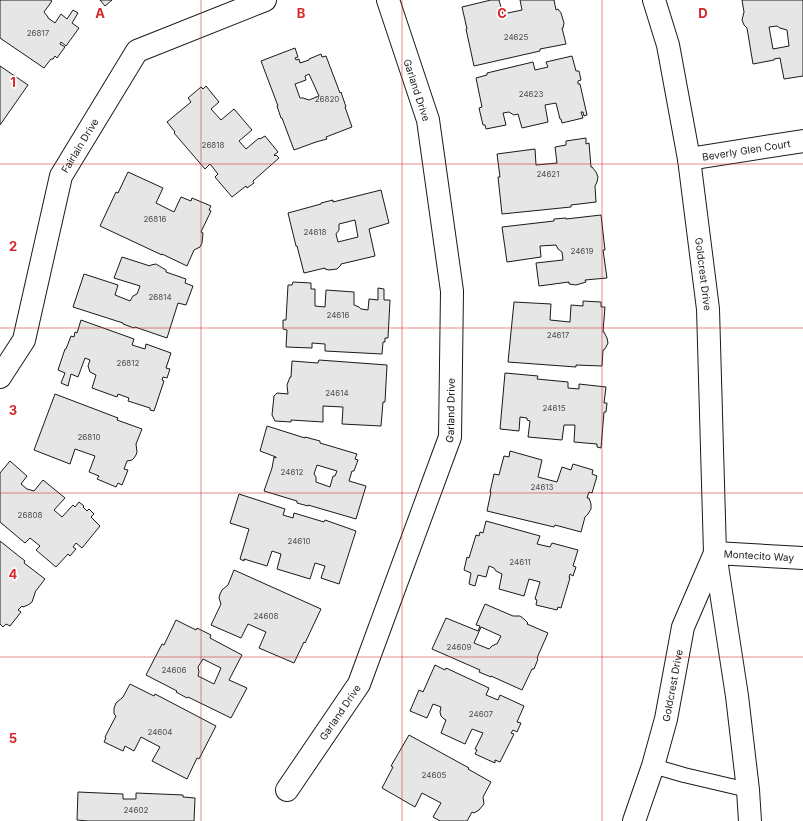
<svg xmlns="http://www.w3.org/2000/svg" width="803" height="821" font-family="Inter,sans-serif">
<rect width="100%" height="100%" fill="#fff"/>
<path fill="#e6e6e6" stroke="#1a1a1a" fill-rule="evenodd" d="M0,0H50L52,1L44,12L48,17V18L55,23L61,14L67,19L73,10L78,13L72,23L79,28L66,46L61,42L60,44L65,47L57,58L55,56L53,59H51L44,68L0,38Z
M100,0H112L105,6Z
M491,0H499L503,14L522,10L520,0H554L556,10L558,9L561,13L564,23L563,28H562L566,44L540,49V51L474,66L466,29H467L462,7Z
M742,0H803V76L784,79L780,58L774,59V60L753,64L747,28L744,25L742,20L744,12ZM777,26L780,28L787,30L789,46L773,49L769,27Z
M295,48L298,57L295,58L296,60L299,59L300,63L309,60V59L321,54L322,57L326,56L340,93L341,92L346,107H345L352,127L326,137L327,139L316,142L294,150L282,118H281L277,106H278L261,61ZM309,74L319,96L309,100L303,98H300L295,84L306,80L305,76Z
M572,56L576,71H579L581,80L578,81V84H580L587,115L584,116L583,112H581L583,118L562,123L561,119H560L556,103L545,105L548,122L522,128L518,114L514,115L509,112L503,113L506,125L486,129L485,125H483L479,108L482,107L476,78L487,75V73L533,62L535,70L548,67L546,62Z
M0,66L28,85L0,125Z
M206,86L219,102L211,109L221,120L234,109L252,130L239,141L246,149L259,138L260,139L265,136L278,152L274,155L275,156L276,155L279,158L253,181L254,183L247,188L246,186L232,197L215,177L218,174L210,164L205,169L174,133L175,132L167,122L191,102L188,98L201,87L203,89Z
M586,138V144L589,143L591,167H592L596,172L598,177L597,182L595,186L596,202L571,205V207L502,214L498,177H500L497,154L535,149L536,165L557,163L555,147L566,145V141Z
M128,172L163,188L156,203L174,212L181,197L191,201L192,198L211,206L209,210L211,211L201,232L203,233L202,243L200,247L194,250L187,266L162,254V255L100,226L116,192L118,193Z
M381,190L389,223L369,229L375,256L341,264V265L337,269L329,270L325,269V268L304,273L297,246H296L288,213L321,204V203L333,200V202ZM355,220L358,237L338,242L336,234L339,230V224Z
M601,215L605,250H603L607,278L585,280L586,282L576,285L569,284V282L539,286L536,263L563,260L562,252L558,249L556,245L540,246L541,257L507,262L502,227L554,221V219L566,218V219Z
M122,257L150,266L151,265L156,264L166,270V272L186,279L185,283L193,286L186,305L178,303L167,338L135,327L134,328L123,324V323L73,307L84,274L118,285L115,295L130,301L133,296L137,294L140,286L114,278Z
M293,282L311,283V289H315V306L325,307L326,290L354,292V305L359,307L361,309L368,310L369,299L378,300V288L384,289V300H390L388,338H385V342H383L382,354L325,351V344L312,343V348L286,347L287,330L283,329V320H286L288,285H292Z
M583,301L601,302V307H605L603,332H604L607,338L608,343L606,347L604,350H603L602,366L576,365V367L508,362L514,302L551,304L550,320L570,322L571,305L583,306Z
M81,320L134,339L132,345L145,349L146,344L171,353L166,368L170,369L167,378L163,377L162,380L164,381L154,411L150,410V408L128,401L129,398L118,394L117,397L92,388L96,375L90,372L88,366L90,360L85,358L78,377L71,374L68,386L61,383L65,373L58,370L65,349H66L71,336L74,337L75,332L77,333Z
M319,360L387,365L385,402H383L381,426L342,424L343,407L323,406V422L291,420V422L275,421L272,415L274,396L277,393L288,394L287,385L290,377H291L292,361L318,363Z
M505,373L538,376L537,379L568,382V388L579,389V384L606,387L604,403H607L606,412H604L601,448L597,447V444L574,442L575,425H564L562,440L528,437L530,421L527,420V418L520,417L519,431L500,429Z
M55,394L118,418L117,420L142,429L136,444L137,452L136,455L134,458L132,460L127,461L124,469L128,470L122,485L118,483L116,487L97,479L99,476L89,472L95,456L75,449L70,464L34,450Z
M267,426L305,438V437L320,441V443L357,454L355,459L358,460L354,471H352L349,481L366,486L356,519L308,505V506L297,503V501L264,491L272,468L274,457L276,458V457L260,451ZM317,465L337,471L335,476H333L330,487L316,482V477L314,474Z
M510,451L542,460L538,477L557,482L562,467L571,470L573,464L593,470L592,474L597,476L592,493L589,492L587,498H589L591,504V509L588,514L585,517L581,532L555,525L554,527L487,511L491,492H490L494,474L499,475L504,456L509,457Z
M10,461L27,476L21,484L27,489L34,491L43,480L65,498L54,510L62,517L73,505L75,507L79,502L84,506L83,507L87,511L89,509L94,514L91,517L100,526L82,548L76,543L73,547L76,549L70,556L68,554L56,567L36,550L40,546L30,538L25,543L0,522V473Z
M239,494L285,509L283,515L293,518L294,513L324,522L325,520L356,531L339,584L321,578L325,566L315,563L310,579L277,569L281,554L272,551L267,566L244,559V561L240,559L249,529L230,523Z
M486,521L540,536L537,544L550,547L552,543L578,550L573,566L576,567L573,576L570,574L569,578H570L561,608L558,607L557,610L536,605L537,600L535,599L540,582L529,579L524,596L499,589L502,574L496,571L494,568L489,566L486,577L478,575L475,586L469,584L471,573L464,570L467,557L469,558L476,535L479,536L480,532L483,533Z
M0,541L25,561L24,563L45,579L35,592V593L32,602L28,605L23,607L22,606L18,610L21,612L10,626L6,624L3,627L0,624Z
M234,570L321,609L305,643L304,642L294,663L259,648L266,632L248,624L241,638L211,625L221,604L219,598L220,594L222,590L228,585Z
M485,604L513,616H520L524,619L528,623L527,624L548,633L537,658L538,659L534,669H532L522,690L491,676V677L479,672L480,670L432,649L446,618L478,631L480,626L476,625ZM481,627L501,636L497,644H496L492,646L489,649L474,643Z
M176,620L196,630L197,628L211,635L210,638L242,655L229,680L247,688L231,718L188,697L187,698L176,692L177,691L146,675L162,644L164,645ZM203,659L221,668L214,684L198,676L199,672L198,667Z
M435,665L445,670L446,668L489,688L486,695L498,700L500,695L524,706L517,722L521,723L517,732L513,730L511,733L514,734L500,762L495,760V763L475,754L477,750L475,749L483,733L472,729L465,744L441,733L446,720L444,719L441,716L440,712L441,707L433,704L427,718L410,711L419,690L423,692Z
M130,684L154,696L155,694L216,726L199,759L197,758L187,779L152,761L160,747L141,737L134,751L125,746L123,751L104,742L106,738L105,737L116,716L114,714V708L116,703L123,697Z
M409,735L469,768L468,769L491,782L483,797L484,804L479,810L474,813L472,812L467,821H440L433,817L441,803L422,793L415,807L382,788L393,767L391,766Z
M78,792L123,794V799H136V793L183,795V797L195,798L194,821H88L77,820Z"/>
<g fill="none" stroke-linecap="round" stroke-linejoin="round">
<defs>
<path id="service" d="M653,766L684,775L748,790"/>
<g id="minor">
<path id="s1" d="M654,0L668,45L689,159L708,309L715,553L737,696L748,790L750,821"/>
<path id="s2" d="M689,159L803,141"/>
<path id="s3" d="M0,377L24,340L61,176L137,51L265,0"/>
<path id="s4" d="M715,553L803,558"/>
<path id="s5" d="M287,790L359,684L450,437L452,291L428,120L388,0"/>
<path id="s6" d="M634,821L653,766L666,719L683,627L715,553"/>
</g>
</defs>
<use href="#service" stroke="#1a1a1a" stroke-width="16"/>
<use href="#minor" stroke="#1a1a1a" stroke-width="24"/>
<use href="#service" stroke="#fff" stroke-width="14"/>
<use href="#minor" stroke="#fff" stroke-width="22"/>
</g>
<path fill="none" stroke="#d62828" stroke-width="1" stroke-opacity="0.55" d="M201,0V821M402,0V821M602,0V821M0,164H803M0,328H803M0,493H803M0,657H803"/>
<g text-anchor="middle" stroke-width="3" stroke-linejoin="round" paint-order="stroke">
<g font-size="8" fill="#4d4d4d">
<text x="38" y="36">26817</text>
<text x="516" y="40">24625</text>
<text x="531" y="97">24623</text>
<text x="327" y="102">26820</text>
<text x="213" y="148">26818</text>
<text x="548" y="177">24621</text>
<text x="155" y="222">26816</text>
<text x="315" y="235">24618</text>
<text x="582" y="254">24619</text>
<text x="160" y="300">26814</text>
<text x="338" y="318">24616</text>
<text x="558" y="338">24617</text>
<text x="128" y="366">26812</text>
<text x="337" y="396">24614</text>
<text x="554" y="411">24615</text>
<text x="89" y="440">26810</text>
<text x="292" y="475">24612</text>
<text x="542" y="490">24613</text>
<text x="30" y="518">26808</text>
<text x="299" y="544">24610</text>
<text x="520" y="565">24611</text>
<text x="266" y="619">24608</text>
<text x="459" y="650">24609</text>
<text x="174" y="673">24606</text>
<text x="481" y="717">24607</text>
<text x="160" y="735">24604</text>
<text x="434" y="778">24605</text>
<text x="136" y="813">24602</text>
</g>
<g font-size="10" fill="#1a1a1a" stroke="#fff">
<text transform="translate(417 90) rotate(72)" y="4">Garland Drive</text>
<text dy="4" stroke="none"><textPath href="#s3" startOffset="248">Fairlain Drive</textPath></text>
<text dy="4" stroke="none"><textPath href="#s2" startOffset="58">Beverly Glen Court</textPath></text>
<text dy="4" stroke="none"><textPath href="#s1" startOffset="279">Goldcrest Drive</textPath></text>
<text dy="4" stroke="none"><textPath href="#s5" startOffset="418">Garland Drive</textPath></text>
<text dy="4" stroke="none"><textPath href="#s4" startOffset="44">Montecito Way</textPath></text>
<text dy="4" stroke="none"><textPath href="#s6" startOffset="141">Goldcrest Drive</textPath></text>
<text dy="4" stroke="none"><textPath href="#s5" startOffset="94">Garland Drive</textPath></text>
</g>
</g>
<g font-size="13" text-anchor="middle" font-weight="bold" fill="#d62828" stroke="#fff" stroke-width="3" stroke-linejoin="round" paint-order="stroke">
<text x="100" y="18">A</text>
<text x="301" y="18">B</text>
<text x="502" y="18">C</text>
<text x="703" y="18">D</text>
<text x="13" y="87">1</text>
<text x="13" y="251">2</text>
<text x="13" y="415">3</text>
<text x="13" y="579">4</text>
<text x="13" y="743">5</text>
</g>
</svg>
